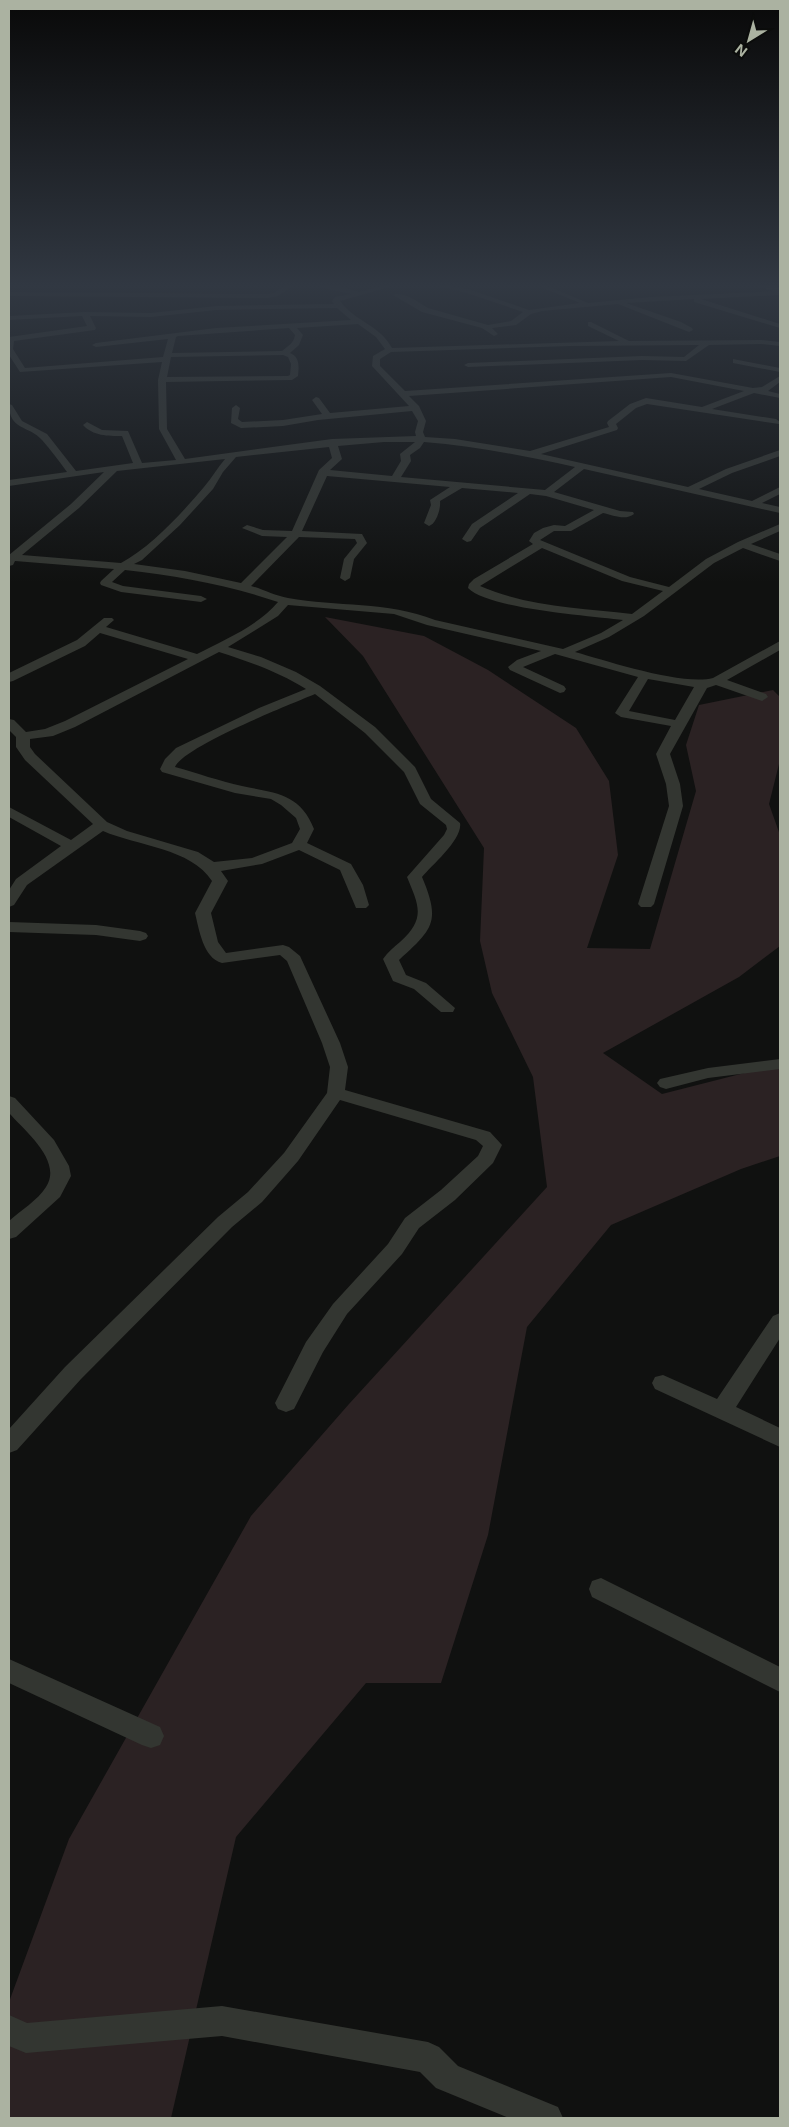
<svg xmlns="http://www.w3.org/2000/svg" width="789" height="2127" font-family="Inter,sans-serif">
<rect width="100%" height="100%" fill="#101110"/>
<path fill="#2b2223" d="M325,617L424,636L488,670L576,728L609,781L618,855L587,948L650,949L696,791L686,745L699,705L773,690L780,697V760L769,804L780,835V946L739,977L603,1053L662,1094L780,1064V1156L741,1169L611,1225L527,1327L488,1535L441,1683H366L236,1837L171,2118H9V2002L69,1839L251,1516L349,1404L547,1187L533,1077L492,993L480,941L484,848L363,656Z"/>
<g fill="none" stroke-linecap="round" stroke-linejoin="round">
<path fill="#333631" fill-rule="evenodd" d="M286,285H294L278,296L268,298L9,296V292L268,294L274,293Z
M310,285L339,286L359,292L385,285H396L340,301C354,321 380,325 392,348L619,341L588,326V322H591L629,341L761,340L780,342V346L761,344L709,345L686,361L642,360L468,367L464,365L468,363L642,356L684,357L699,345L571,346L391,352L380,359V366L405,391L671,373L753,388L762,387L780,376V382L768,391L780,394V398L754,393L712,409L776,419L780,422L779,424L647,404L636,408L616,424L618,428L617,430L541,454L688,487L726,469L780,450V456L732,473L699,489L752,501L780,487V494L762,503L780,507V513L584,469L554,492L620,511L633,512L634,514C625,521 613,515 603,513L571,531H554L540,540L630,577L669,587L706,559L738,542L780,524V531L751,544L780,554V561L743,548L714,563L644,616L609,637L575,652C607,661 683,686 713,678L780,641V650L727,680L766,694L768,697L762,701L716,685L707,688L670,754L680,784L683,806L654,904L651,907H641L638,904L669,806L666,784L656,754L671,726L621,717L615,713L638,677L555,654L523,667L564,686L566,689L564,692L560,693L510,670L508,667L517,660L541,651L427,625L394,614L288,605L278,616L228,647L261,657L296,672L320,686L375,727L415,767L431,799L460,823C463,839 432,865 422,877C441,922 433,929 399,960L406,975L426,983L455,1008L453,1012H441L414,989L393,981L383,959C388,952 394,947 400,942C426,918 419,906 407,877L444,835L447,829L446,825L420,804L404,772L365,733L315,694C289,705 184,746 175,767C197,773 219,781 242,786C275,793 300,793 314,829L307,843L351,864L363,885L369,905L366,908H356L340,870L299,850L262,864L221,871L228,881L211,913L218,942L226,953L283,945L289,947L300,956L340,1043L348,1067L345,1090L490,1132L502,1145L493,1163L455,1200L419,1228L402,1254L347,1314L323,1352L294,1409L286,1412L278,1409L275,1403L306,1342L333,1304L388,1244L405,1218L441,1190L478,1156L483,1146L476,1140L340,1100L298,1161L262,1202L232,1227L81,1379L17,1450L9,1453V1429L65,1367L218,1217L248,1192L284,1153L327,1093L330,1067L322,1043L287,961L280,955L222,963C203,958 199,929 195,913L212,881C191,848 137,846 103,831L27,885L14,905L9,907V890L16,879L61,846L9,817V807L71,840L93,824L25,760L16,747V737L9,730V719L14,720L26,732L45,729L65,721L188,659L100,633L85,646L13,681L9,682V673L77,640L104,618H112L114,620L106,627L197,654C224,640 258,626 278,602C228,585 178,576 125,570L112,582L123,586L201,596L207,599L201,602L121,592L101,585L100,583L101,581L114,569L15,561L13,565L9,566V555L71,504L104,472L9,486V480L67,472C59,461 51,450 42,440C29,425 9,431 9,404L12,405L22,421L47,434L76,471L133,463L122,436C108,436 93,436 83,425L87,422L102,430L128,431L142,463L176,460L159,429L158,380L162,362L20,372L9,355V337L87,326L82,316L9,320V316L85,312L151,313L216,306L334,304L332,301L335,297L351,294ZM337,308L351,320L216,328L96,343L92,345L96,347L168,339L163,357L25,368L13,349L14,341L95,330L96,328L90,316L151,317L216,310ZM358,324L376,337L385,349L373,356L372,366L409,406L330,413L319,398L316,397L312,400L322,414L283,420L242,422L238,419L240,408L236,405L232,408L231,423L241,428L283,426L318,420L412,411L418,421L415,432L416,436L332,439L185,459L167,429L166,382L292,380L298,376C299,367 300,357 290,353L299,345L303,335L297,328ZM289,328L295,335C294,343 288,346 282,351L172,353L176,337L178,336ZM283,355L288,357L291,364L290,375L288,376L167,377L171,357ZM671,377L744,391L702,407L646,398L630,404L608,421L607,423L609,427L530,451L455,439L425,437L423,432L426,421L419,406L409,396ZM384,442H415L400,454L401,461L392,476L330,470L342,459L338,446ZM424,442C475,446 525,456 575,467L545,490L401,477L411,461L410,455L420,448ZM329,447L332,458L319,470L292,531L263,530L247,525L242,528L262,536L287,537L241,583L185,571L134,564L142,560L180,525L213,489L223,472L236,457ZM225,459C217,468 212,478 204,487C182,513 151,547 121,563L22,555L79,508L117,471ZM327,476L450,487L430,500L431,505L424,523L429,526C436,524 441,509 440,501L462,488L518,493L472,524L462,539L467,542L471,541L480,528L530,494L546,496L594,510L565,526L554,525L543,528L534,533L529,541L533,544L474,579L469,584L468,588C488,609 592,616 623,620L601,633L563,649L435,620C387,601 337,607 288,598C275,596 263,589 251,586L299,537L355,539L357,543L344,559L340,578L345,581L350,578L354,559L367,543L362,534L302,531ZM542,548L622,581L663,591L632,614C581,608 528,607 480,586ZM219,652C250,662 279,672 306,689L259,708L176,748L165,759L160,769L162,772L235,793L271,799L281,805L296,818L300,829L292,843L252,858L214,862L198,852L127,831L107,822L35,754L30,747V739L53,736L75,727ZM648,679L694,687L675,720L629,711Z
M435,285H449L471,290L529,310L580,303L536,285H545L588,303L651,297L780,291V295L701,299L780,324V328L694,302V299L626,303L681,322L692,328L693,330L689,332L618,304L542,311L531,314L516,325L492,328L498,334L494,336L482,328L422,312L393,295C402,290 420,303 428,308L488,325L511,321L523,312L467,293Z
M733,359L780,368V372L733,363Z
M9,922L96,925L140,931L146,933L148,936L146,939L140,941L96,935L9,932Z
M780,1059V1069L708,1078L666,1089L660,1087L657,1083L660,1079L708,1068Z
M9,1096L15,1098L54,1140L69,1166L71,1176L60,1197L16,1237L9,1239V1221C20,1211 38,1200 46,1187C63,1161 25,1131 9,1113Z
M780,1313V1338L736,1407L780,1428V1447L655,1389L652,1383L655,1377L663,1375L717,1399L773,1316Z
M601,1578L780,1667V1692L592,1597L589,1589L592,1581Z
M9,1659L160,1727L164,1736L160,1745L151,1748L142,1745L9,1683Z
M222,2006L428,2042L439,2047L458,2066L558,2107L563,2118H509L436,2088L420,2072L222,2036L26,2053L9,2046V2015L27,2023Z"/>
<path fill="#42463f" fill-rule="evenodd" d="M755,285H771L780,288V294Z"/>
</g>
<linearGradient id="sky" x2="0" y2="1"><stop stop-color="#090909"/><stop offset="0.49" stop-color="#313842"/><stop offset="1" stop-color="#313842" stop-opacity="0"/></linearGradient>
<rect width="789" height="583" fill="url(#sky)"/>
<rect width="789" height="2127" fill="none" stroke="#abb2a1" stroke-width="20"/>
<g transform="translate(749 40) rotate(217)" stroke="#0b0c0b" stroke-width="4" paint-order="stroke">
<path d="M0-4L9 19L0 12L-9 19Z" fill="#abb2a1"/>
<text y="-8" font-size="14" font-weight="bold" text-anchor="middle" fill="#abb2a1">N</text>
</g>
</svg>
